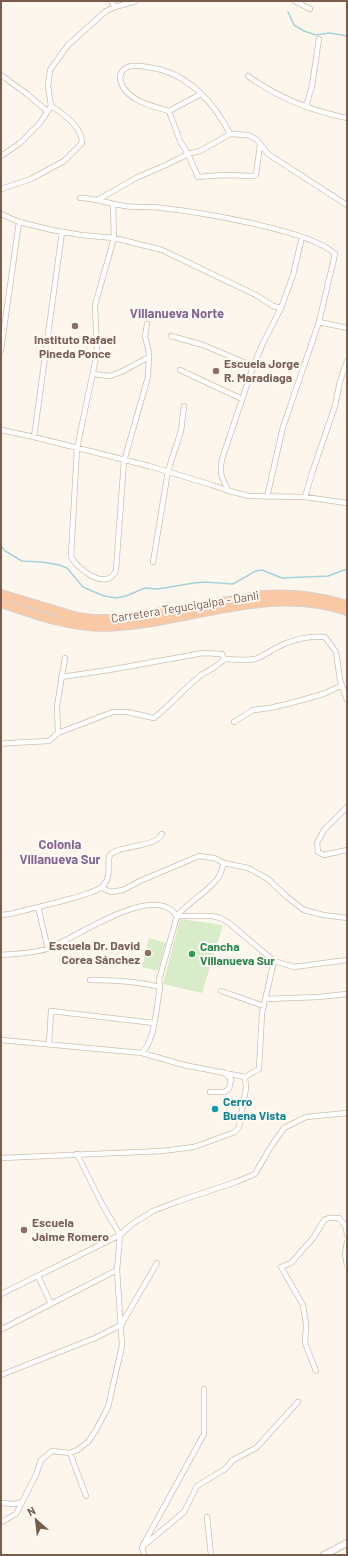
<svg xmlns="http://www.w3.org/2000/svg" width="348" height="1556" font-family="Barlow,sans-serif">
<rect width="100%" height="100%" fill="#fdf6ec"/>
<path fill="#d8ecc9" d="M180,919L223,925L202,993L163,984Z
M149,938L166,943L158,971L142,967Z"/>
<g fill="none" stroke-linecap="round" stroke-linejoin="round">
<path stroke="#a5d3da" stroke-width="1.5" d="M288,12L294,25L304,31L316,35L329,33L347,36
M1,546L5,551L22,561L42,562L59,565L67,568L83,587L104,596L116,598L126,596L145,588L158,589L194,583L205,582L233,584L256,571L262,570L282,578L328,576L347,569"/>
<defs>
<path id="minor" d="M111,1L115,7
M295,1L310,9
M1,75L27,94L47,111
M248,76C277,97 312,111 347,118
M201,94L169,111C151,106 121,99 120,76C123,66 131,65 140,66C147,67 155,68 162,70C193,79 216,106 230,134
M306,106L312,86L319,39
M169,111L180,141L188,154L198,177L223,175L253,176L256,175L260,145
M1,156L19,144L40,123L51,106L48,86L50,70L68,45L106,11L115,7L136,1
M1,189L31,179L64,161L82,143C82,127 64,114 51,106
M80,198C96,198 109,204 125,206C137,208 150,206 162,208C198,212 311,230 335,254L319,322L283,427L267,497
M99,199L138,177L166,165L188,154L200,151L230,134L248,135L257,140L268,154L347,205
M113,204L114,238L95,305L97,353L77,448L71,556C77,570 108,592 116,570L124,461L148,377L149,353L145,336L147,324
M1,214L19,222L52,230L81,235L114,238L162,250L256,295L273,306L281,308
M319,322L347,328
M171,336L203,345L253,366
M1,350L19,222
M180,370L242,399
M93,374L110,376L121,372L149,357
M1,430L34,437L149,466L212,485L229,491L249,496L305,497L347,503
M34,437L62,232
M229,491C222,479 219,474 222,459L253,367L263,343L281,308L293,275L302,237
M305,497L312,473L335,406L340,381L347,361
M153,562L168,471L181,431L184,406
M61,677L109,670L203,653L222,654L224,659C233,659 246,661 255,659C264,656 271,650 280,646C294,639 310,636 325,637L336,652L340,680L347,700
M234,722L253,710L270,708L291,703L323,694L341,686
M58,733L113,712H127L154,718C170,705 184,689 201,675C209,670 218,667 224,659
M1,744L10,743L49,741L58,733L57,706L65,658
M347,807L324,830L317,843L318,852L324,855L347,850
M102,888L111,892L123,890L140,881L199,856L214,858L224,863L248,868L268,879L287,897L304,910L323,915L347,918
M38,907L48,949
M1,915L10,914C25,910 95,895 103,886C114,874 104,858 112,853C124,845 156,847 162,834
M1,955C14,954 38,953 49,948C75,938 141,892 168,908C171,909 174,913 177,916H212L220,918L229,923L274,961L294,967L347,960
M90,980C114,980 137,981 160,987
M221,991L264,1006
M265,999L318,997L347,994
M1,1040L142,1053L184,1065L245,1077L246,1088L239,1127L235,1132L194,1147L162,1151L1,1158
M49,1044L51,1011L154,1023
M142,1053C156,1037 156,1008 160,987L159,980L177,916C189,901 207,893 218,878C221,874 222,868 224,863
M245,1077L259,1069L262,1013L274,961
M210,1092H224L229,1089L231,1079L223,1072
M347,1242L345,1254L347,1265
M38,1276L51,1304
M1,1294L120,1235L132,1224L153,1211L179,1201L236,1182L255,1174L270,1148L284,1128L306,1117L347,1113
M1,1327L2,1329L117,1270
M316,1371L305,1343L306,1324L303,1305L281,1267L291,1263L314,1237L324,1220L329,1218H339L346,1227L347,1235
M1,1375L95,1338L121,1325L157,1263
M70,1453L86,1496
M1,1503L14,1504L22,1502
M207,1517L211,1555
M1,1522L16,1514L36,1475L41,1460L52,1451L70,1453L77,1450L88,1442L96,1430L108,1407L122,1346L117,1270L120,1235L102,1204L77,1154
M142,1547L184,1512L197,1486L225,1469L233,1460L256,1448L298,1402
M144,1555L142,1547L204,1434V1389"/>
<path id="tertiary" d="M324,1555L347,1543"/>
<path id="trunk" d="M1,594L77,617L93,619H114L177,610L263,595C292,593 319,596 347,605
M1,603C33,614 69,627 104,627C185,625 267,583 347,611"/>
</defs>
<use href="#minor" stroke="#d1beb0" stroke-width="6"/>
<use href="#tertiary" stroke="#d1beb0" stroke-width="8"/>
<use href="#trunk" stroke="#dad1cd" stroke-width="10"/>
<use href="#minor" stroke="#fff" stroke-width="4.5"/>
<use href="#tertiary" stroke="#fff" stroke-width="6"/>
<use href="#trunk" stroke="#f9c8a4" stroke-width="8"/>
</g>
<g fill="#8d6e63" stroke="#fffaf3" stroke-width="1.5">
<circle cx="75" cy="326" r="4"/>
<circle cx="216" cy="371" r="4"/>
<circle cx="148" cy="953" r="4"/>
<circle cx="24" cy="1230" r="4"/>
</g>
<circle fill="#2e9e5b" stroke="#fffaf3" stroke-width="1.5" cx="192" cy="954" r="4"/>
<circle fill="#0f9aa8" stroke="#fffaf3" stroke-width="1.5" cx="215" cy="1109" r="4"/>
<g text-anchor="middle" stroke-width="4" stroke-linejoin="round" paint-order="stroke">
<g font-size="12" font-weight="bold" fill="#785e54" stroke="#fffaf3" text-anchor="start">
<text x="75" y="344" text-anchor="middle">Instituto Rafael<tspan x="75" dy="14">Pineda Ponce</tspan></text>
<text x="224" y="368">Escuela Jorge<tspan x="224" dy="14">R. Maradiaga</tspan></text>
<text x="140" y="950" text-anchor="end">Escuela Dr. David<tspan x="140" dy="14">Corea Sánchez</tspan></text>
<text x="32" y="1227">Escuela<tspan x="32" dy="14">Jaime Romero</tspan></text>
</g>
<g font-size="12" fill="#7a5c4d" stroke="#fffaf3">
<text transform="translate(185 607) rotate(-9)" y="4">Carretera Tegucigalpa - Danli</text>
</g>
<g font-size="12" font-weight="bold" fill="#27864d" stroke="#fffaf3" text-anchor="start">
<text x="200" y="951">Cancha<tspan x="200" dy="14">Villanueva Sur</tspan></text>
</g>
<g font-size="12" font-weight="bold" fill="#0d838f" stroke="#fffaf3" text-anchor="start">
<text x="223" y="1106">Cerro<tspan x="223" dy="14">Buena Vista</tspan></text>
</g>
<g font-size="13" font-weight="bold" fill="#846695" stroke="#fffaf3">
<text x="177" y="318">Villanueva Norte</text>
<text x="60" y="849">Colonia<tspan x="60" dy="15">Villanueva Sur</tspan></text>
</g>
</g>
<rect width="348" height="1556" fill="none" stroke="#7a5c4d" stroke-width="4"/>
<g transform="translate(36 1520) rotate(332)" stroke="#fffaf3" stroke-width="3" paint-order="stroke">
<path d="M0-3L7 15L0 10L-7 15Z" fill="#7a5c4d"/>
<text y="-6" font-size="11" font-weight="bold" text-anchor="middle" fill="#7a5c4d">N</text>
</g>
</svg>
